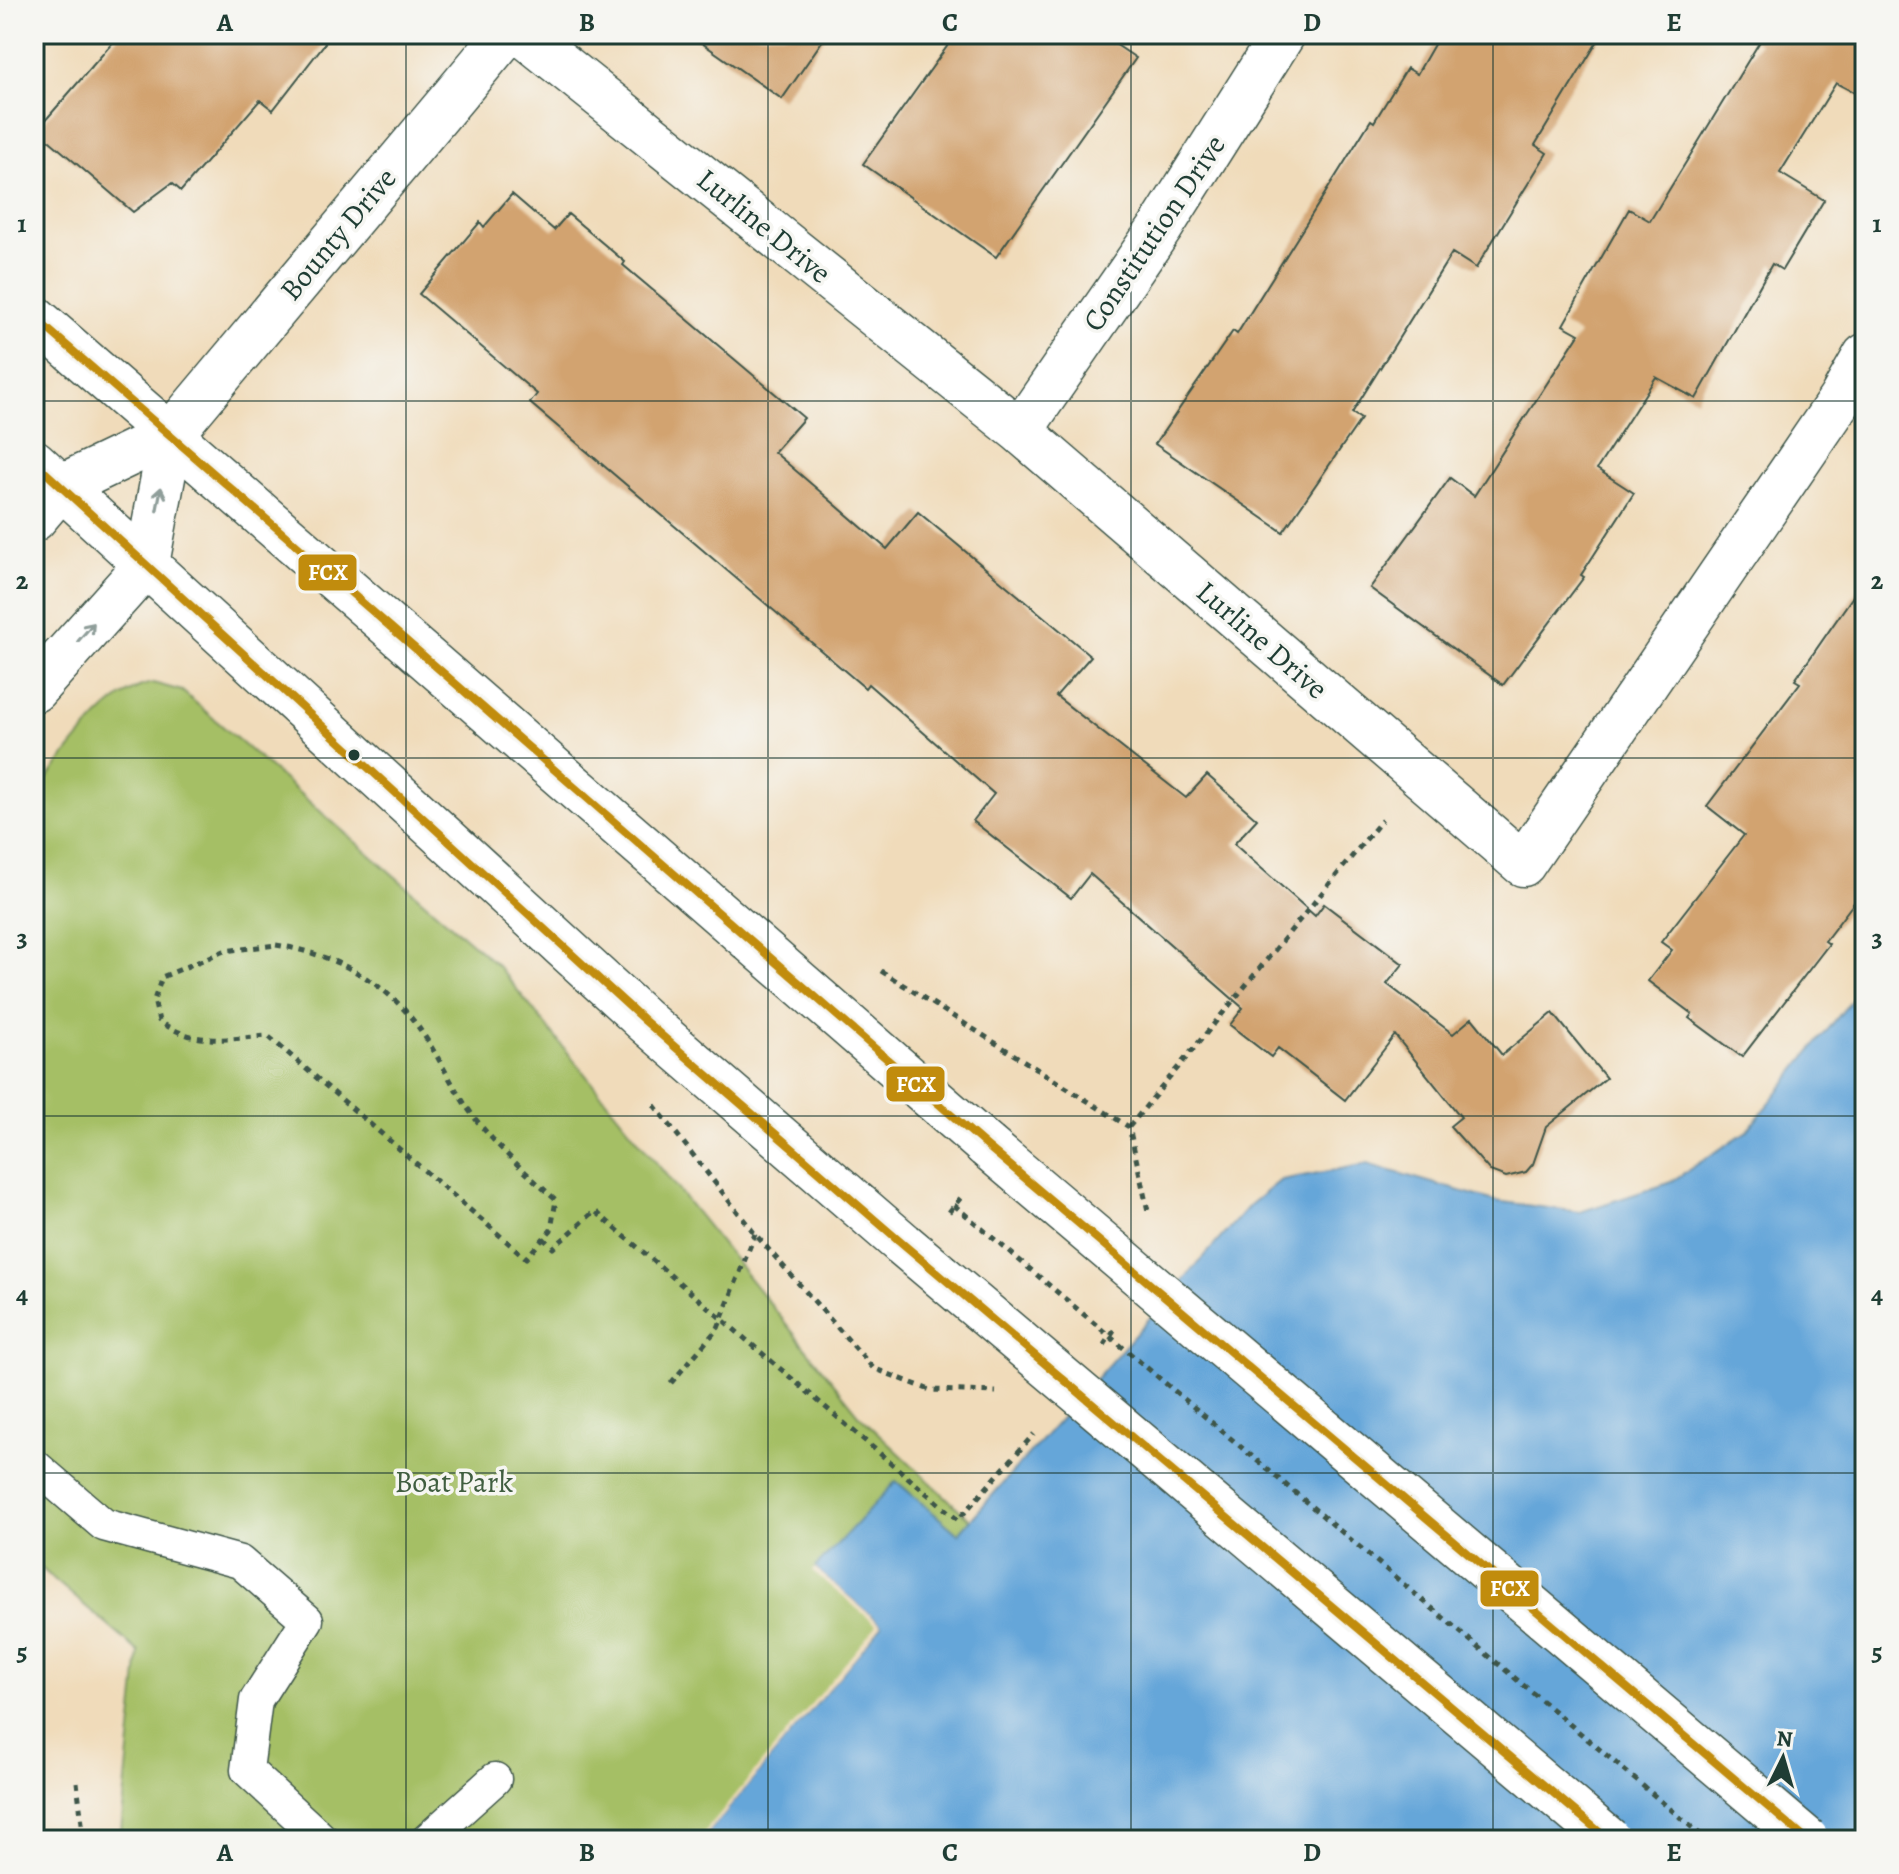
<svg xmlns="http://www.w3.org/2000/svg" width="1899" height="1874" font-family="Alegreya,serif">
<rect width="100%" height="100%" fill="#f6f6f2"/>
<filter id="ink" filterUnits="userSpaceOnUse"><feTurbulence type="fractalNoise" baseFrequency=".0125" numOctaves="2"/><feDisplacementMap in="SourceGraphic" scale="16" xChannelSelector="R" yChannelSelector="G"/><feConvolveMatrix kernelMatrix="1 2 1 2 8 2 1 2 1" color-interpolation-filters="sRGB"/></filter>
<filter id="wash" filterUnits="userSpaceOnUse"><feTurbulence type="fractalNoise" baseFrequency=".006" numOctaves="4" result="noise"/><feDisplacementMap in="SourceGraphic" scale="32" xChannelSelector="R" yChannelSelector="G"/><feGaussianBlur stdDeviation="1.8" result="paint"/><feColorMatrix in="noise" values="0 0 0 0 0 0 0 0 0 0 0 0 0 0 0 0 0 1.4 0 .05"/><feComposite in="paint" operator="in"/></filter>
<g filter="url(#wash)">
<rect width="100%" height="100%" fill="#f0dbba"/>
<path fill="#a5bf65" stroke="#627e4c" stroke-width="2" d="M153,683L182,691L498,966L861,1417L1016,1563L774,1840H120L139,1652L34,1562V795C65,759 105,691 153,683Z"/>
<path fill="#65a6d9" stroke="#427286" stroke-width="2" d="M1865,983V1840H702L882,1625L815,1568L896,1481L958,1534L1250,1205L1281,1180L1367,1164L1495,1201L1580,1212L1669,1183L1747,1131Z"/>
<path fill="#f0dbba" d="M815,1568L882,1625L702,1840H698L877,1625L812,1571Z"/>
<g id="blocks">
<path fill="#d2a370" d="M120,34H332L273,110L260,100L181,191L172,183L133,212L37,130Z
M689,34H827L782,99Z
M956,34H1100L1136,58L996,257L863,164Z
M1440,34H1602L1535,145L1547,153L1476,268L1452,253L1352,413L1361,419L1283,532L1155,444L1233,331L1237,334L1371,120L1374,122L1407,68L1417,74Z
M1740,34H1865V98L1836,83L1780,173L1824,200L1782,270L1772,264L1696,399L1656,377L1597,469L1634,493L1581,575L1584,577L1503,685L1370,588L1450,478L1474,496L1579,334L1563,325L1629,209L1650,221L1759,43Z
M512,194L554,230L568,214L625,262L623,265L804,418L774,452L887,549L918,512L1091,656L1056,696L1186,798L1207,775L1257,819L1234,844L1315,916L1324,904L1403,964L1387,984L1453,1034L1472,1018L1502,1055L1553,1013L1606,1078L1546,1127L1533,1164L1526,1172L1506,1177L1490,1171L1450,1126L1461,1117L1395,1035L1345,1100L1278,1048L1271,1057L1230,1025L1243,1008L1090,874L1071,898L973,821L994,794L868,684L865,688L530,403L537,394L419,294L480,222L484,227Z
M1865,579V888L1825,941L1829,944L1742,1057L1689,1018L1692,1014L1648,981L1672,950L1661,942L1744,835L1707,806L1800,683L1795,680Z"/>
</g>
</g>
<g filter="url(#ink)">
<use href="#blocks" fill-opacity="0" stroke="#3e5548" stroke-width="2"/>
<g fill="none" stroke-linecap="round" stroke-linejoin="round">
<defs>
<path id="service" d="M34,1465L104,1525L240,1562L307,1620L256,1700L247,1770L323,1840
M427,1840L495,1779"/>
<path id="minor" d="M523,34L1020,431L1523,864L1840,400L1865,356
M1020,431L1161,227L1283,34
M171,434L506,34"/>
<path id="tertiary" d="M34,519L62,486L171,434
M34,690L147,564L171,434"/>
<path id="secondary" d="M34,317L987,1146
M34,462L645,1021L903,1244"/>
</defs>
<use href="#service" stroke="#3e5548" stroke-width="35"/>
<use href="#minor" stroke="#3e5548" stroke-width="47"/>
<use href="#tertiary" stroke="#3e5548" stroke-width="47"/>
<use href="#secondary" stroke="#3e5548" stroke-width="47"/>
<path stroke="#3e5548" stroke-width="5" stroke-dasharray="6 6" stroke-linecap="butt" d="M276,945C329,953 383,979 416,1024C438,1053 452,1088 474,1117C498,1148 527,1174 556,1200L551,1230L526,1258L268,1036C226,1039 195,1046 159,1021L154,1000L162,977L224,951Z
M881,971L1129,1127L1148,1211
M654,1105L755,1234L873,1368L930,1390L996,1392
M1129,1127L1382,820
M949,1212L963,1195
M543,1238L553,1248L595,1211L958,1520L1034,1434
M1104,1345L1116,1327
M671,1383L718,1328L755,1234
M77,1782L84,1840"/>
<use href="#service" stroke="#fff" stroke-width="32"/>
<use href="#minor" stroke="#fff" stroke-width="44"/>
<use href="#tertiary" stroke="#fff" stroke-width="44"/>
<use href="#secondary" stroke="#fff" stroke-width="44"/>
<defs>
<path id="secondary-bridge" d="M987,1146L1807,1840
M903,1244L1609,1840"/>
</defs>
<use href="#secondary-bridge" stroke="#3e5548" stroke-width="47" stroke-linecap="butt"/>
<path stroke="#3e5548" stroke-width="5" stroke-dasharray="6 6" stroke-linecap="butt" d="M954,1205L1707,1840"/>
<use href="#secondary-bridge" stroke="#fff" stroke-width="44"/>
<defs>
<path id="bus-1" d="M34,317L987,1146L1807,1840
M34,462L645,1021L903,1244L1609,1840"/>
</defs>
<use href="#bus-1" stroke="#f6f6f2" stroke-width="14"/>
<use href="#bus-1" stroke="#c18c0d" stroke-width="8"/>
</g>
<defs><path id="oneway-shaft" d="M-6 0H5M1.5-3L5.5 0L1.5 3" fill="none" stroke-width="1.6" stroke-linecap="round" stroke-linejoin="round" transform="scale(2)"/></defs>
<g stroke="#8f9e9a">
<use href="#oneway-shaft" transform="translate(159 499) rotate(-79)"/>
<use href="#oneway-shaft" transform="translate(86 632) rotate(-49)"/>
</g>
</g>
<path fill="none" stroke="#1f3d34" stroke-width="2" stroke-opacity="0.55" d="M406,34V1840M768,34V1840M1131,34V1840M1493,34V1840M34,401H1865M34,758H1865M34,1116H1865M34,1473H1865"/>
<circle fill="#1f3d34" stroke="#f6f6f2" stroke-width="3" cx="354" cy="755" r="7"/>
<g text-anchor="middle" stroke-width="7" stroke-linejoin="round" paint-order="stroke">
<g font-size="30" fill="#1f3d34" stroke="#f6f6f2">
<text transform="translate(764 226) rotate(39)" y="10">Lurline Drive</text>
<text transform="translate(1154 233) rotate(-56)" y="10">Constitution Drive</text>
<text transform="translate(338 234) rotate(-50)" y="10">Bounty Drive</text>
<text transform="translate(1262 640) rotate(41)" y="10">Lurline Drive</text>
</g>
<g font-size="30" fill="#405e40" stroke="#f6f6f2">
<text x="454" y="1492">Boat Park</text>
</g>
</g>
<g stroke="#f6f6f2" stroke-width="3">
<rect x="297" y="553" width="61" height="39" rx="8" fill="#c18c0d"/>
<rect x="885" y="1065" width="61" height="38" rx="8" fill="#c18c0d"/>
<rect x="1479" y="1569" width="61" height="39" rx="8" fill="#c18c0d"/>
</g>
<g font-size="22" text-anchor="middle" font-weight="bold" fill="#fff">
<text x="328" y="580">FCX</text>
<text x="916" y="1092">FCX</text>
<text x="1510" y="1596">FCX</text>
</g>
<rect width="1899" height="1874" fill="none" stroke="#f6f6f2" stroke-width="88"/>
<g transform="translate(1783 1758) rotate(5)" stroke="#f6f6f2" stroke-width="6" paint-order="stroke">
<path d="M0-6L14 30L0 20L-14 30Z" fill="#1f3d34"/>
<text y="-12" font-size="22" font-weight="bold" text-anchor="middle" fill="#1f3d34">N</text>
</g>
<rect x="44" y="44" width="1811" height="1786" fill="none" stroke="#1f3d34" stroke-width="3"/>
<g font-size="26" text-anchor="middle" font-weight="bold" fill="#1f3d34">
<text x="225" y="31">A</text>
<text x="587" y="31">B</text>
<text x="950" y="31">C</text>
<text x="1312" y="31">D</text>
<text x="1674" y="31">E</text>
<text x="22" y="232">1</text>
<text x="1877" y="232">1</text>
<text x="22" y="589">2</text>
<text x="1877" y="589">2</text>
<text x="22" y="946">3</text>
<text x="1877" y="946">3</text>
<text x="22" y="1303">4</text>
<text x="1877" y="1303">4</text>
<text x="22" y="1660">5</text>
<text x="1877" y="1660">5</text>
<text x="225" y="1861">A</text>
<text x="587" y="1861">B</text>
<text x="950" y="1861">C</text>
<text x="1312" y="1861">D</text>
<text x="1674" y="1861">E</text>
</g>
</svg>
